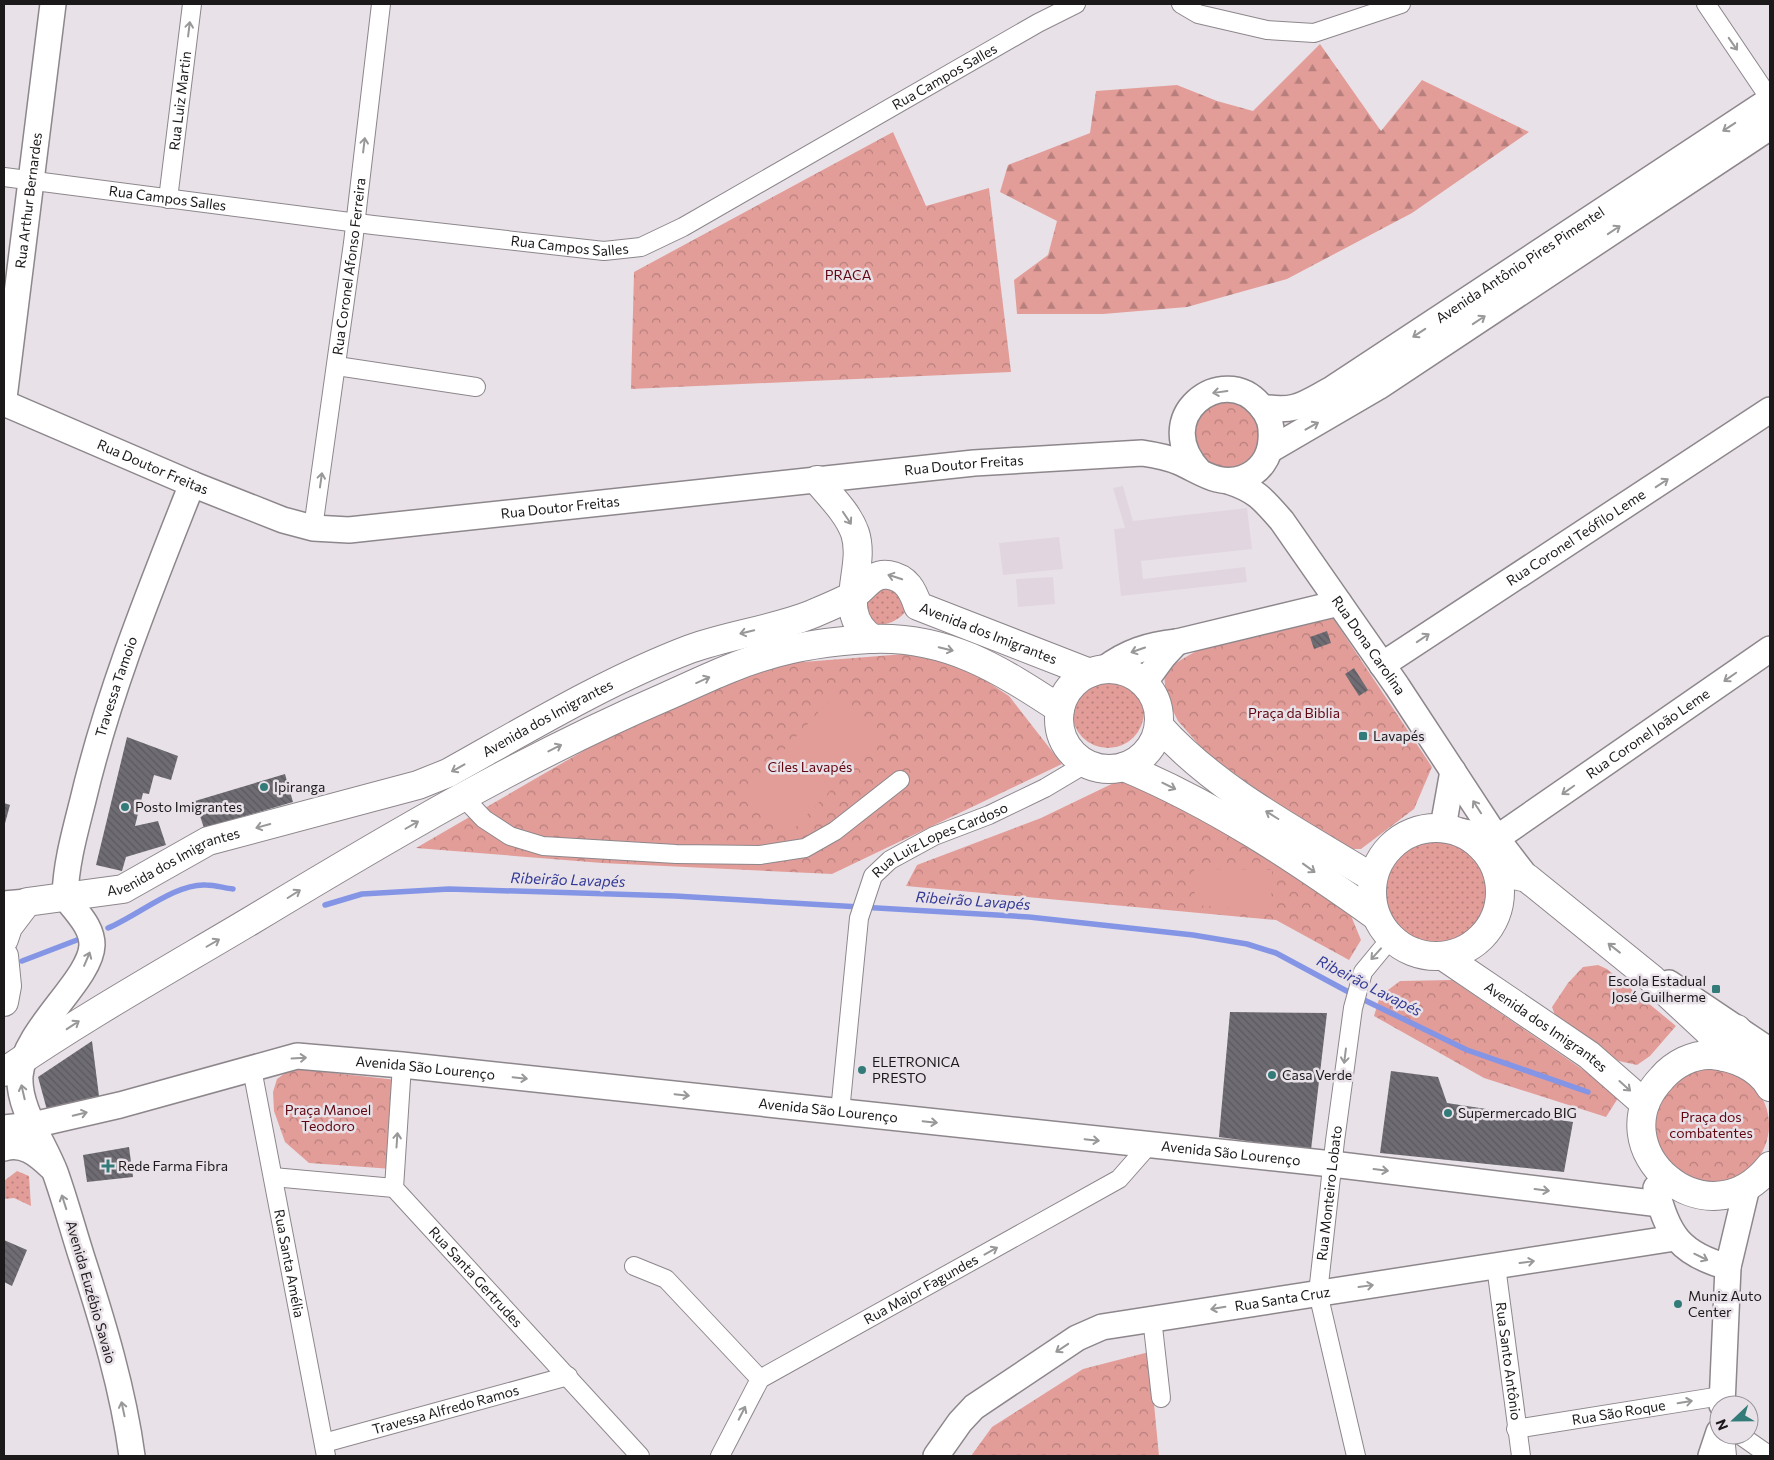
<svg xmlns="http://www.w3.org/2000/svg" width="1774" height="1460" font-family="Commissioner,sans-serif">
<defs>
<pattern id="grass-dots" width="8" height="8" patternUnits="userSpaceOnUse" patternTransform="scale(1.25)"><rect width="8" height="8" fill="#e39d99"/><path d="M2 2h.1M6 6h.1" fill="none" stroke="#b77f7c" stroke-width="1.8" stroke-linecap="round"/></pattern>
<pattern id="forest-firs" width="22" height="20" patternUnits="userSpaceOnUse" patternTransform="scale(1.25)"><rect width="22" height="20" fill="#e39d99"/><path d="M5 1l3.5 6h-7zM16 11l3.5 6h-7z" fill="#b77f7c"/></pattern>
<pattern id="park-crowns" width="20" height="18" patternUnits="userSpaceOnUse" patternTransform="scale(1.25)"><rect width="20" height="18" fill="#e39d99"/><path d="M2 6a3 3 0 1 1 6 0M12 15a3 3 0 1 1 6 0" fill="none" stroke="#b77f7c"/></pattern>
<pattern id="building-back-hatch" width="6" height="6" patternUnits="userSpaceOnUse" patternTransform="scale(1.25)"><rect width="6" height="6" fill="#6f6d73"/><path d="M-1 5l2 2M0 0l6 6M5-1l2 2" fill="none" stroke="#5a595e"/></pattern>
</defs>
<rect width="100%" height="100%" fill="#e8e2e8"/>
<path fill="#e1d5e0" d="M1123,486L1133,521L1247,508L1252,549L1141,561L1143,579L1245,567L1247,582L1121,596L1114,529L1125,528L1113,488Z
M1059,537L1063,569L1003,575L999,543Z
M1053,577L1055,604L1018,607L1016,579Z"/>
<path fill="url(#grass-dots)" d="M893,580L906,611C898,622 876,632 868,616C865,610 865,602 863,596Z
M1072 712a36 36 0 1 1 72 0a36 36 0 1 1-72 0Z
M1382 892a54 54 0 1 1 108 0a54 54 0 1 1-108 0Z
M17,1171L29,1176L31,1206L14,1198L4,1199V1181Z"/>
<path fill="url(#forest-firs)" d="M1320,44L1381,131L1422,80L1529,132L1412,213L1287,279L1187,307L1103,314H1017L1014,280L1048,255L1057,221L1000,192L1008,165L1090,133L1096,91L1177,85L1217,101L1253,111Z"/>
<path fill="url(#park-crowns)" d="M893,132L926,206L989,188L1011,372L631,389L634,272Z
M1192 434a34 34 0 1 1 68 0a34 34 0 1 1-68 0Z
M1333,618L1432,767L1414,809L1361,849H1341L1207,754L1178,721L1166,697L1164,673C1208,633 1276,629 1333,618Z
M905,654L964,666L1009,696L1062,764L832,874L602,863L416,848L671,700L790,663Z
M1122,779L1188,796L1347,906L1361,940L1349,960L1276,920L906,886L917,865L1041,818Z
M1598,965L1607,969L1676,1026L1650,1056L1637,1065L1619,1061L1556,1018L1552,1007L1568,983L1583,967Z
M1452,980L1620,1095L1606,1117L1484,1078L1374,1016L1380,996L1400,981Z
M1655 1125a57 57 0 1 1 114 0a57 57 0 1 1-114 0Z
M289,1070H307L397,1080L392,1169L309,1163L285,1142L274,1111L273,1092L277,1079Z
M1149,1352L1159,1456H971L992,1427L1083,1369Z"/>
<path fill="#e39d99" d="M836,693L884,734L788,835L742,796Z
M1194,869L1272,870L1271,911L1195,905Z"/>
<g fill="none" stroke-linecap="round" stroke-linejoin="round">
<path stroke="#8595e5" stroke-width="5.5" d="M325,905L362,894L449,889L675,896L1029,917L1193,935L1247,944L1276,953L1356,996L1467,1050L1588,1092
M108,928C137,916 176,883 206,885C215,885 224,888 233,889
M22,961L77,940"/>
</g>
<path fill="url(#building-back-hatch)" d="M1327,631L1331,643L1314,649L1310,637Z
M1354,668L1368,690L1359,696L1345,674Z
M127,737L178,756L171,780L154,775L149,794L143,793L135,826L158,821L166,845L126,857L122,871L96,865Z
M285,774L293,802L204,828L195,801Z
M4,803L10,805L4,827Z
M1230,1012L1327,1013L1311,1150L1219,1137Z
M92,1041L99,1096L47,1110L38,1077Z
M1391,1071L1438,1077L1447,1103L1573,1122L1564,1172L1380,1153Z
M129,1147L133,1177L87,1182L83,1155Z
M4,1240L27,1250L12,1286L4,1282Z"/>
<g fill="none" stroke-linecap="round" stroke-linejoin="round">
<defs>
<g id="street">
<path d="M1181,4L1198,14L1267,30L1314,33L1401,4"/>
<path d="M1706,4L1770,99"/>
<path id="s1" d="M4,177L373,225L604,251L641,247L683,227L1038,23L1076,4"/>
<path id="s2" d="M168,199L192,4"/>
<path d="M337,366L476,387"/>
<path id="s3" d="M313,528L353,243L381,4"/>
<path d="M462,796L484,819L510,836L543,846L676,854L760,855L805,848L835,831L900,780"/>
<path id="s4" d="M402,1065L394,1188L640,1456"/>
<path id="s5" d="M252,1069L326,1456"/>
<path id="s6" d="M840,1112L859,918L873,876L890,860L934,836L989,815L1045,788L1087,763"/>
<path d="M273,1177L394,1188"/>
<path d="M634,1266L666,1279L760,1379"/>
<path id="s7" d="M1496,1266L1521,1456"/>
<path d="M1152,1318L1161,1398"/>
<path id="s8" d="M1516,1429L1721,1396"/>
<path d="M1725,1435L1727,1456"/>
<path d="M1740,1435L1770,1456"/>
<path id="s9" d="M324,1443L568,1376"/>
<path id="s10" d="M720,1456L760,1379L1119,1179L1148,1146"/>
<path id="s11" d="M1356,1456L1318,1293L1335,1141L1353,1008L1363,972L1391,938"/>
</g>
<g id="secondary">
<path id="s12" d="M4,398L53,4"/>
<path id="s13" d="M4,403L192,484L283,520L313,528L349,530L974,463L1142,453C1155,455 1167,457 1179,462C1200,471 1219,487 1243,478C1260,472 1270,457 1271,440C1272,426 1270,416 1260,405C1223,361 1148,417 1200,472"/>
<path id="s14" d="M1262,407C1296,413 1304,404 1332,389L1770,100"/>
<path d="M1270,450L1378,387L1770,127"/>
<path id="s15" d="M1228,481C1256,490 1263,499 1282,521L1397,686L1500,843L1527,878"/>
<path id="s16" d="M1382,665L1770,410"/>
<path d="M1104,669C1127,652 1148,645 1177,642L1339,603"/>
<path d="M1144,683L1163,657L1177,642"/>
<path d="M1443,827L1453,771"/>
<path id="s17" d="M1459,831L1497,838L1770,649"/>
<path d="M4,904L27,902"/>
<path d="M1669,983L1770,1051"/>
<path id="s18" d="M4,1128L33,1125L120,1105L297,1056L402,1065L1332,1164L1660,1204"/>
<path d="M4,1148C23,1142 37,1154 51,1167"/>
<path d="M1656,1188C1667,1234 1680,1254 1728,1267"/>
<path d="M1722,1405L1728,1267L1747,1187"/>
<path id="s19" d="M132,1456C123,1389 103,1323 82,1258C73,1230 65,1200 55,1172C44,1143 18,1108 20,1076C24,1029 91,980 92,945C92,925 75,912 65,896C66,863 75,832 83,800C109,690 151,588 192,484"/>
<path id="s20" d="M936,1456L960,1422L974,1407L1077,1338L1102,1327L1675,1238"/>
<path d="M1711,1456L1719,1432"/>
</g>
<g id="primary">
<path d="M817,480C830,496 848,513 855,533C867,570 833,613 873,639"/>
<circle cx="1109" cy="719" r="50"/>
<path d="M1159,726C1216,790 1300,833 1373,878"/>
<path d="M1124,767C1215,805 1296,859 1376,916"/>
<circle cx="1436" cy="892" r="64"/>
<path d="M1497,871L1527,878L1652,979L1708,1031L1719,1045L1724,1057"/>
<path id="s21" d="M4,939L8,927L27,902L123,889L208,841L418,785L448,773C527,729 606,681 690,649C729,635 771,630 810,615C824,609 839,603 852,596C864,590 871,572 889,575C907,578 913,591 918,606L1090,673"/>
<path d="M4,956L7,986L4,1002"/>
<path id="s22" d="M1443,956L1589,1055L1645,1104"/>
<path d="M1737,1029L1765,1076"/>
<path d="M4,1072C84,1017 168,970 252,920C386,839 521,759 665,697C699,682 733,665 769,655C801,645 836,641 869,639C946,635 999,669 1060,709"/>
<path d="M1770,1087C1759,1067 1734,1057 1712,1055C1693,1054 1674,1064 1662,1078C1595,1148 1707,1246 1770,1166"/>
</g>
</defs>
<use href="#street" stroke="#8d878c" stroke-width="20"/>
<use href="#secondary" stroke="#8d878c" stroke-width="28"/>
<use href="#primary" stroke="#8d878c" stroke-width="30"/>
<use href="#street" stroke="#fff" stroke-width="18"/>
<use href="#secondary" stroke="#fff" stroke-width="25"/>
<use href="#primary" stroke="#fff" stroke-width="28"/>
</g>
<defs><path id="oneway-shaft" d="M-6 0H5M1.5-3L5.5 0L1.5 3" fill="none" stroke-width="1.6" stroke-linecap="round" stroke-linejoin="round" transform="scale(1.25)"/></defs>
<g stroke="#999898">
<use href="#oneway-shaft" transform="translate(189 29) rotate(-83)"/>
<use href="#oneway-shaft" transform="translate(1733 44) rotate(55)"/>
<use href="#oneway-shaft" transform="translate(1729 127) rotate(147)"/>
<use href="#oneway-shaft" transform="translate(364 145) rotate(-83)"/>
<use href="#oneway-shaft" transform="translate(1614 230) rotate(-34)"/>
<use href="#oneway-shaft" transform="translate(1479 320) rotate(-34)"/>
<use href="#oneway-shaft" transform="translate(1419 333) rotate(147)"/>
<use href="#oneway-shaft" transform="translate(1220 392) rotate(172)"/>
<use href="#oneway-shaft" transform="translate(1312 426) rotate(-29)"/>
<use href="#oneway-shaft" transform="translate(321 480) rotate(-82)"/>
<use href="#oneway-shaft" transform="translate(1662 483) rotate(-33)"/>
<use href="#oneway-shaft" transform="translate(847 518) rotate(56)"/>
<use href="#oneway-shaft" transform="translate(895 577) rotate(-162)"/>
<use href="#oneway-shaft" transform="translate(747 632) rotate(166)"/>
<use href="#oneway-shaft" transform="translate(1423 638) rotate(-34)"/>
<use href="#oneway-shaft" transform="translate(946 649) rotate(14)"/>
<use href="#oneway-shaft" transform="translate(1138 650) rotate(161)"/>
<use href="#oneway-shaft" transform="translate(1730 677) rotate(145)"/>
<use href="#oneway-shaft" transform="translate(703 680) rotate(-24)"/>
<use href="#oneway-shaft" transform="translate(555 748) rotate(-27)"/>
<use href="#oneway-shaft" transform="translate(458 768) rotate(151)"/>
<use href="#oneway-shaft" transform="translate(1169 786) rotate(26)"/>
<use href="#oneway-shaft" transform="translate(1568 790) rotate(145)"/>
<use href="#oneway-shaft" transform="translate(1477 807) rotate(-123)"/>
<use href="#oneway-shaft" transform="translate(1272 815) rotate(-148)"/>
<use href="#oneway-shaft" transform="translate(412 825) rotate(-30)"/>
<use href="#oneway-shaft" transform="translate(263 826) rotate(165)"/>
<use href="#oneway-shaft" transform="translate(1309 868) rotate(36)"/>
<use href="#oneway-shaft" transform="translate(294 894) rotate(-32)"/>
<use href="#oneway-shaft" transform="translate(213 943) rotate(-30)"/>
<use href="#oneway-shaft" transform="translate(1614 948) rotate(-142)"/>
<use href="#oneway-shaft" transform="translate(1376 954) rotate(132)"/>
<use href="#oneway-shaft" transform="translate(87 959) rotate(-67)"/>
<use href="#oneway-shaft" transform="translate(73 1025) rotate(-33)"/>
<use href="#oneway-shaft" transform="translate(1345 1056) rotate(97)"/>
<use href="#oneway-shaft" transform="translate(299 1058) rotate(-3)"/>
<use href="#oneway-shaft" transform="translate(520 1078) rotate(6)"/>
<use href="#oneway-shaft" transform="translate(1625 1086) rotate(42)"/>
<use href="#oneway-shaft" transform="translate(23 1092) rotate(-103)"/>
<use href="#oneway-shaft" transform="translate(682 1095) rotate(6)"/>
<use href="#oneway-shaft" transform="translate(80 1114) rotate(-13)"/>
<use href="#oneway-shaft" transform="translate(930 1122) rotate(6)"/>
<use href="#oneway-shaft" transform="translate(397 1140) rotate(-86)"/>
<use href="#oneway-shaft" transform="translate(1092 1140) rotate(6)"/>
<use href="#oneway-shaft" transform="translate(1381 1170) rotate(7)"/>
<use href="#oneway-shaft" transform="translate(1542 1190) rotate(7)"/>
<use href="#oneway-shaft" transform="translate(64 1202) rotate(-108)"/>
<use href="#oneway-shaft" transform="translate(991 1251) rotate(-29)"/>
<use href="#oneway-shaft" transform="translate(1701 1257) rotate(26)"/>
<use href="#oneway-shaft" transform="translate(1527 1262) rotate(-8)"/>
<use href="#oneway-shaft" transform="translate(1366 1286) rotate(-8)"/>
<use href="#oneway-shaft" transform="translate(1218 1308) rotate(171)"/>
<use href="#oneway-shaft" transform="translate(1062 1348) rotate(146)"/>
<use href="#oneway-shaft" transform="translate(1685 1402) rotate(-9)"/>
<use href="#oneway-shaft" transform="translate(123 1409) rotate(-102)"/>
<use href="#oneway-shaft" transform="translate(742 1413) rotate(-63)"/>
</g>
<g fill="#327b79" stroke="#e8e2e8" stroke-width="2">
<rect x="1358" y="731" width="10" height="10" rx="2.5"/>
<circle cx="264" cy="787" r="5"/>
<circle cx="125" cy="807" r="5"/>
<rect x="1711" y="984" width="10" height="10" rx="2.5"/>
<circle cx="862" cy="1070" r="5"/>
<circle cx="1272" cy="1075" r="5"/>
<circle cx="1448" cy="1113" r="5"/>
<path d="M105.5 1158.5h5v5h5v5h-5v5h-5v-5h-5v-5h5z"/>
<circle cx="1678" cy="1304" r="5"/>
</g>
<g text-anchor="middle" stroke-width="5" stroke-linejoin="round" paint-order="stroke">
<g font-size="14" fill="#1c191b" stroke="#e8e2e8">
<text dy="5" stroke="none"><textPath href="#s1" startOffset="990">Rua Campos Salles</textPath></text>
<text dy="5" stroke="none"><textPath href="#s2" startOffset="99">Rua Luiz Martin</textPath></text>
<text dy="5" stroke="none"><textPath href="#s1" startOffset="165">Rua Campos Salles</textPath></text>
<text dy="5" stroke="none"><textPath href="#s12" startOffset="199">Rua Arthur Bernardes</textPath></text>
<text dy="5" stroke="none"><textPath href="#s1" startOffset="570">Rua Campos Salles</textPath></text>
<text dy="5" stroke="none"><textPath href="#s3" startOffset="264">Rua Coronel Afonso Ferreira</textPath></text>
<text dy="5" stroke="none"><textPath href="#s14" startOffset="300">Avenida Antônio Pires Pimentel</textPath></text>
<text dy="5" stroke="none"><textPath href="#s13" startOffset="988">Rua Doutor Freitas</textPath></text>
<text dy="5" stroke="none"><textPath href="#s13" startOffset="162">Rua Doutor Freitas</textPath></text>
<text dy="5" stroke="none"><textPath href="#s13" startOffset="582">Rua Doutor Freitas</textPath></text>
<text dy="5" stroke="none"><textPath href="#s16" startOffset="232">Rua Coronel Teófilo Leme</textPath></text>
<text dy="5" stroke="none"><textPath href="#s21" startOffset="1096">Avenida dos Imigrantes</textPath></text>
<text dy="5" stroke="none"><textPath href="#s15" startOffset="220">Rua Dona Carolina</textPath></text>
<text dy="5" stroke="none"><textPath href="#s19" startOffset="822">Travessa Tamoio</textPath></text>
<text dy="5" stroke="none"><textPath href="#s21" startOffset="602">Avenida dos Imigrantes</textPath></text>
<text dy="5" stroke="none"><textPath href="#s17" startOffset="222">Rua Coronel João Leme</textPath></text>
<text dy="5" stroke="none"><textPath href="#s6" startOffset="316">Rua Luiz Lopes Cardoso</textPath></text>
<text dy="5" stroke="none"><textPath href="#s21" startOffset="198">Avenida dos Imigrantes</textPath></text>
<text dy="5" stroke="none"><textPath href="#s22" startOffset="125">Avenida dos Imigrantes</textPath></text>
<text dy="5" stroke="none"><textPath href="#s18" startOffset="431">Avenida São Lourenço</textPath></text>
<text dy="5" stroke="none"><textPath href="#s18" startOffset="836">Avenida São Lourenço</textPath></text>
<text dy="5" stroke="none"><textPath href="#s18" startOffset="1241">Avenida São Lourenço</textPath></text>
<text dy="5" stroke="none"><textPath href="#s11" startOffset="268">Rua Monteiro Lobato</textPath></text>
<text dy="5" stroke="none"><textPath href="#s5" startOffset="198">Rua Santa Amélia</textPath></text>
<text dy="5" stroke="none"><textPath href="#s4" startOffset="244">Rua Santa Gertrudes</textPath></text>
<text dy="5" stroke="none"><textPath href="#s10" startOffset="271">Rua Major Fagundes</textPath></text>
<text transform="translate(91 1292) rotate(74)" y="5">Avenida Euzébio Savaio</text>
<text dy="5" stroke="none"><textPath href="#s20" startOffset="396">Rua Santa Cruz</textPath></text>
<text dy="5" stroke="none"><textPath href="#s7" startOffset="96">Rua Santo Antônio</textPath></text>
<text dy="5" stroke="none"><textPath href="#s9" startOffset="126">Travessa Alfredo Ramos</textPath></text>
<text dy="5" stroke="none"><textPath href="#s8" startOffset="104">Rua São Roque</textPath></text>
</g>
<g font-size="14" fill="#600611" stroke="#e8e2e8">
<text x="848" y="280">PRACA</text>
<text x="1294" y="718">Praça da Biblia</text>
<text x="810" y="772">Cíles Lavapés</text>
<text x="328" y="1115">Praça Manoel<tspan x="328" dy="16">Teodoro</tspan></text>
<text x="1711" y="1122">Praça dos<tspan x="1711" dy="16">combatentes</tspan></text>
</g>
<g font-size="14" fill="#1c191b" stroke="#e8e2e8" text-anchor="start">
<text x="1373" y="741">Lavapés</text>
<text x="274" y="792">Ipiranga</text>
<text x="135" y="812">Posto Imigrantes</text>
<text x="1706" y="986" text-anchor="end">Escola Estadual<tspan x="1706" dy="16">José Guilherme</tspan></text>
<text x="872" y="1067">ELETRONICA<tspan x="872" dy="16">PRESTO</tspan></text>
<text x="1282" y="1080">Casa Verde</text>
<text x="1458" y="1118">Supermercado BIG</text>
<text x="118" y="1171">Rede Farma Fibra</text>
<text x="1688" y="1301">Muniz Auto<tspan x="1688" dy="16">Center</tspan></text>
</g>
<g font-size="15" font-style="italic" fill="#333a96" stroke="#e8e2e8">
<text transform="translate(568 880) rotate(2)" y="5">Ribeirão Lavapés</text>
<text transform="translate(973 901) rotate(4)" y="5">Ribeirão Lavapés</text>
<text transform="translate(1369 986) rotate(27)" y="5">Ribeirão Lavapés</text>
</g>
</g>
<rect width="1774" height="1460" fill="none" stroke="#1c191b" stroke-width="10"/>
<g transform="translate(1734 1420) rotate(248)"><circle r="24" fill="#e8e2e8" stroke="#969296"/>
<path d="M0-4L9 19L0 12L-9 19Z" fill="#327b79"/>
<text y="-8" font-size="14" font-weight="bold" text-anchor="middle" fill="#1c191b">N</text>
</g>
</svg>
